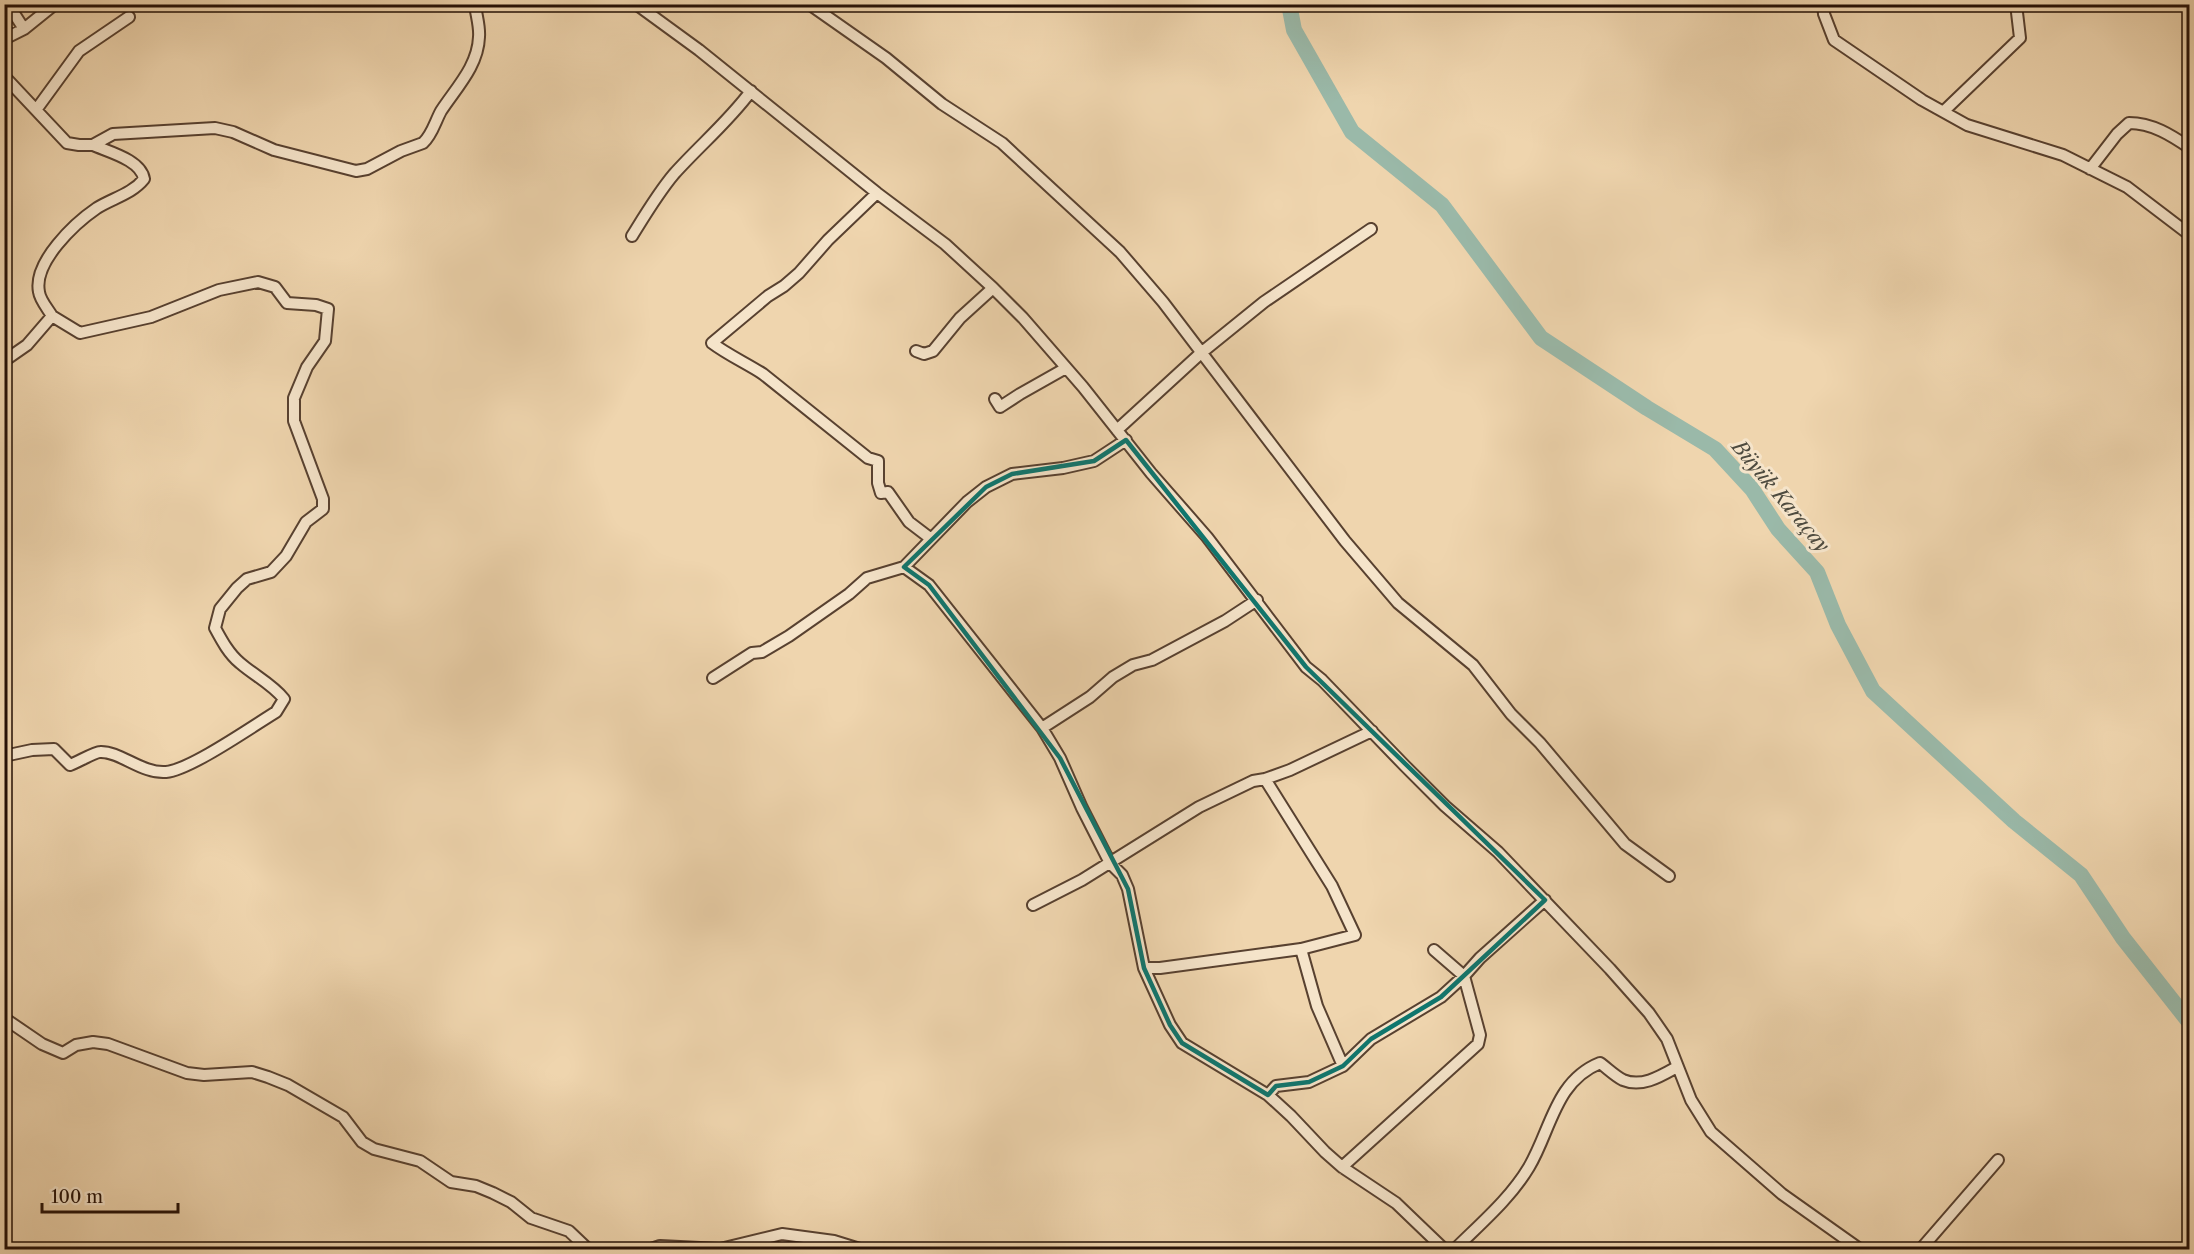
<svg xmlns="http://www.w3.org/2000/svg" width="2194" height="1254" font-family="'Libre Caslon Text',serif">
<rect width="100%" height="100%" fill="#efd5ae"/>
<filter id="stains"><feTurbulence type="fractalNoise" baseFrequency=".00333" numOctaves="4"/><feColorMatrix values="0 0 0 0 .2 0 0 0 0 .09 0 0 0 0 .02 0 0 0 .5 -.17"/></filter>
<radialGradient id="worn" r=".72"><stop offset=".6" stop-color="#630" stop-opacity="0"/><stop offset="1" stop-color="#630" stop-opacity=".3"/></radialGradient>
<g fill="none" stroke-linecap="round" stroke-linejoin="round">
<path stroke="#9ab9a9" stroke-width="16" d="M1289,4L1294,30L1352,132L1442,205L1541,338L1647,408L1715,449L1752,489L1778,529L1817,572L1838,625L1873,691L2014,821L2081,875L2123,938L2190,1023"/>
<defs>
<path id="minor" d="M636,4L699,50L877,193L945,244L993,288L1023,318L1083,387L1151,473L1207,537L1306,667L1322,680L1405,766L1445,806L1498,852L1610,969L1649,1013L1667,1039L1691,1100L1711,1132L1782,1194L1861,1250
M809,4L886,58L942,104L1002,143L1120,252L1163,302L1345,541L1398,603L1473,665L1511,714L1540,743L1625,844L1669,876
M1823,4L1824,14L1834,40L1922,100L1967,125L2063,155L2127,187L2190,235
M4,9L15,15L24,29
M4,39L24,29L55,4
M4,76L67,143L79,145H93L113,134L215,128L233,132L274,150L356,171L367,169L401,151L423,143C432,135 435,122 441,111C456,88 478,66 479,37C480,26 476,15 475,4
M36,110L79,51L129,17
M1944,111L2020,38L2016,4
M2090,169L2117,134L2129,123C2152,123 2171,135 2190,148
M877,193L828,240L799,273L784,286L768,296L712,343C728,355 746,363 763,374L868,458L878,461V483L881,493L888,492L909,522L930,538
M632,236C645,215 658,193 674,174C699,146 729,121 751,91
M916,351L924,354L933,351L960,318L993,288
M4,361L27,345L52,316C48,309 40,300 39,292C33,262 75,223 97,208C113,198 132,194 144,179C141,160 109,152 93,145
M995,399L1000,407L1020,394L1066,368
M1117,430L1201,353L1264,302L1371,229
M904,567L929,585L1042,728L1060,758L1082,808L1110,863L1122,875L1128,889L1144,968L1170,1025L1182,1043L1268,1095L1291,1116L1325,1152L1342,1167L1396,1203L1445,1250
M713,678L752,653L762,652L789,636L849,594L867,578L904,567L967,502L986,487L1012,474L1063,468L1094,461L1126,440
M1042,728L1090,697L1113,677L1133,665L1152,660L1225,621L1257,600
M4,756L32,750L54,749L70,765C78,762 95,752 100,752C120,751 142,774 166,772C190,770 253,726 276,712L284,699C272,684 255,676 240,663C229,654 222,641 215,628L220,609L237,588L247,579L271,572L286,556L306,522L323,509V499L294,421V398L307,367L325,341L328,309L316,305L287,303L275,287L258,282L219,290L151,317L80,333L52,316
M1033,905L1082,880L1199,807L1253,781L1265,779L1290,770L1372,731
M1301,949L1317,1006L1343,1066
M1144,968H1160L1301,949L1355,935L1332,886L1265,779
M4,1018L42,1044L63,1053L76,1045L93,1042L108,1044L187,1073L204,1075L252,1072L268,1077L288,1085L343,1117L362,1142L374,1149L420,1161L451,1182L476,1186L493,1193L511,1202L531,1218L569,1231L589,1250
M1268,1095L1276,1086L1309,1082L1343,1066L1371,1039L1441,997L1464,976L1480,958L1545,900
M1342,1167L1478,1044L1480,1035L1464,976L1434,950
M648,1250L660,1246L720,1249L782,1234L834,1241L863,1250
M1454,1250C1480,1224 1510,1199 1529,1167C1551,1130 1555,1081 1600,1063C1607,1068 1615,1076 1623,1080C1642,1088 1661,1076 1677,1067
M1920,1250L1998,1160"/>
</defs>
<use href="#minor" stroke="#584130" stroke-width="14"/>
<use href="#minor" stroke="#f5e4ca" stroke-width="10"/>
</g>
<path fill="none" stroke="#0f766e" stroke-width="4.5" stroke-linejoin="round" d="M1126,440L1306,667L1545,900L1441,997L1371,1039L1343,1066L1309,1082L1276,1086L1268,1095L1182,1043L1170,1025L1144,968L1128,889L1060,758L929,585L904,567L986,487L1012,474L1094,461Z"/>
<g text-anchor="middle" stroke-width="6" stroke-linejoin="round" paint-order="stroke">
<g font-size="20" font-style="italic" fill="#4e4b3f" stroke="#f5e4ca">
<text transform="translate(1781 496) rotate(50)" y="7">Büyük Karaçay</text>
</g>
</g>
<rect width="2194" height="1254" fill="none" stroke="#efd5ae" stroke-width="24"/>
<rect x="6" y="6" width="2182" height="1242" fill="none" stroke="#251006" stroke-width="3"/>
<rect x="12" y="12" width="2170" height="1230" fill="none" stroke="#251006" stroke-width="1.5"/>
<path d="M42 1203v9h136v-9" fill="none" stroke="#251006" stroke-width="3"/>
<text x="51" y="1203" font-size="18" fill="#251006" stroke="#f5e4ca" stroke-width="4.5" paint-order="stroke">100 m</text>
<rect width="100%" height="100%" filter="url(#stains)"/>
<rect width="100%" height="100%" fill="url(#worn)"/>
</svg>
